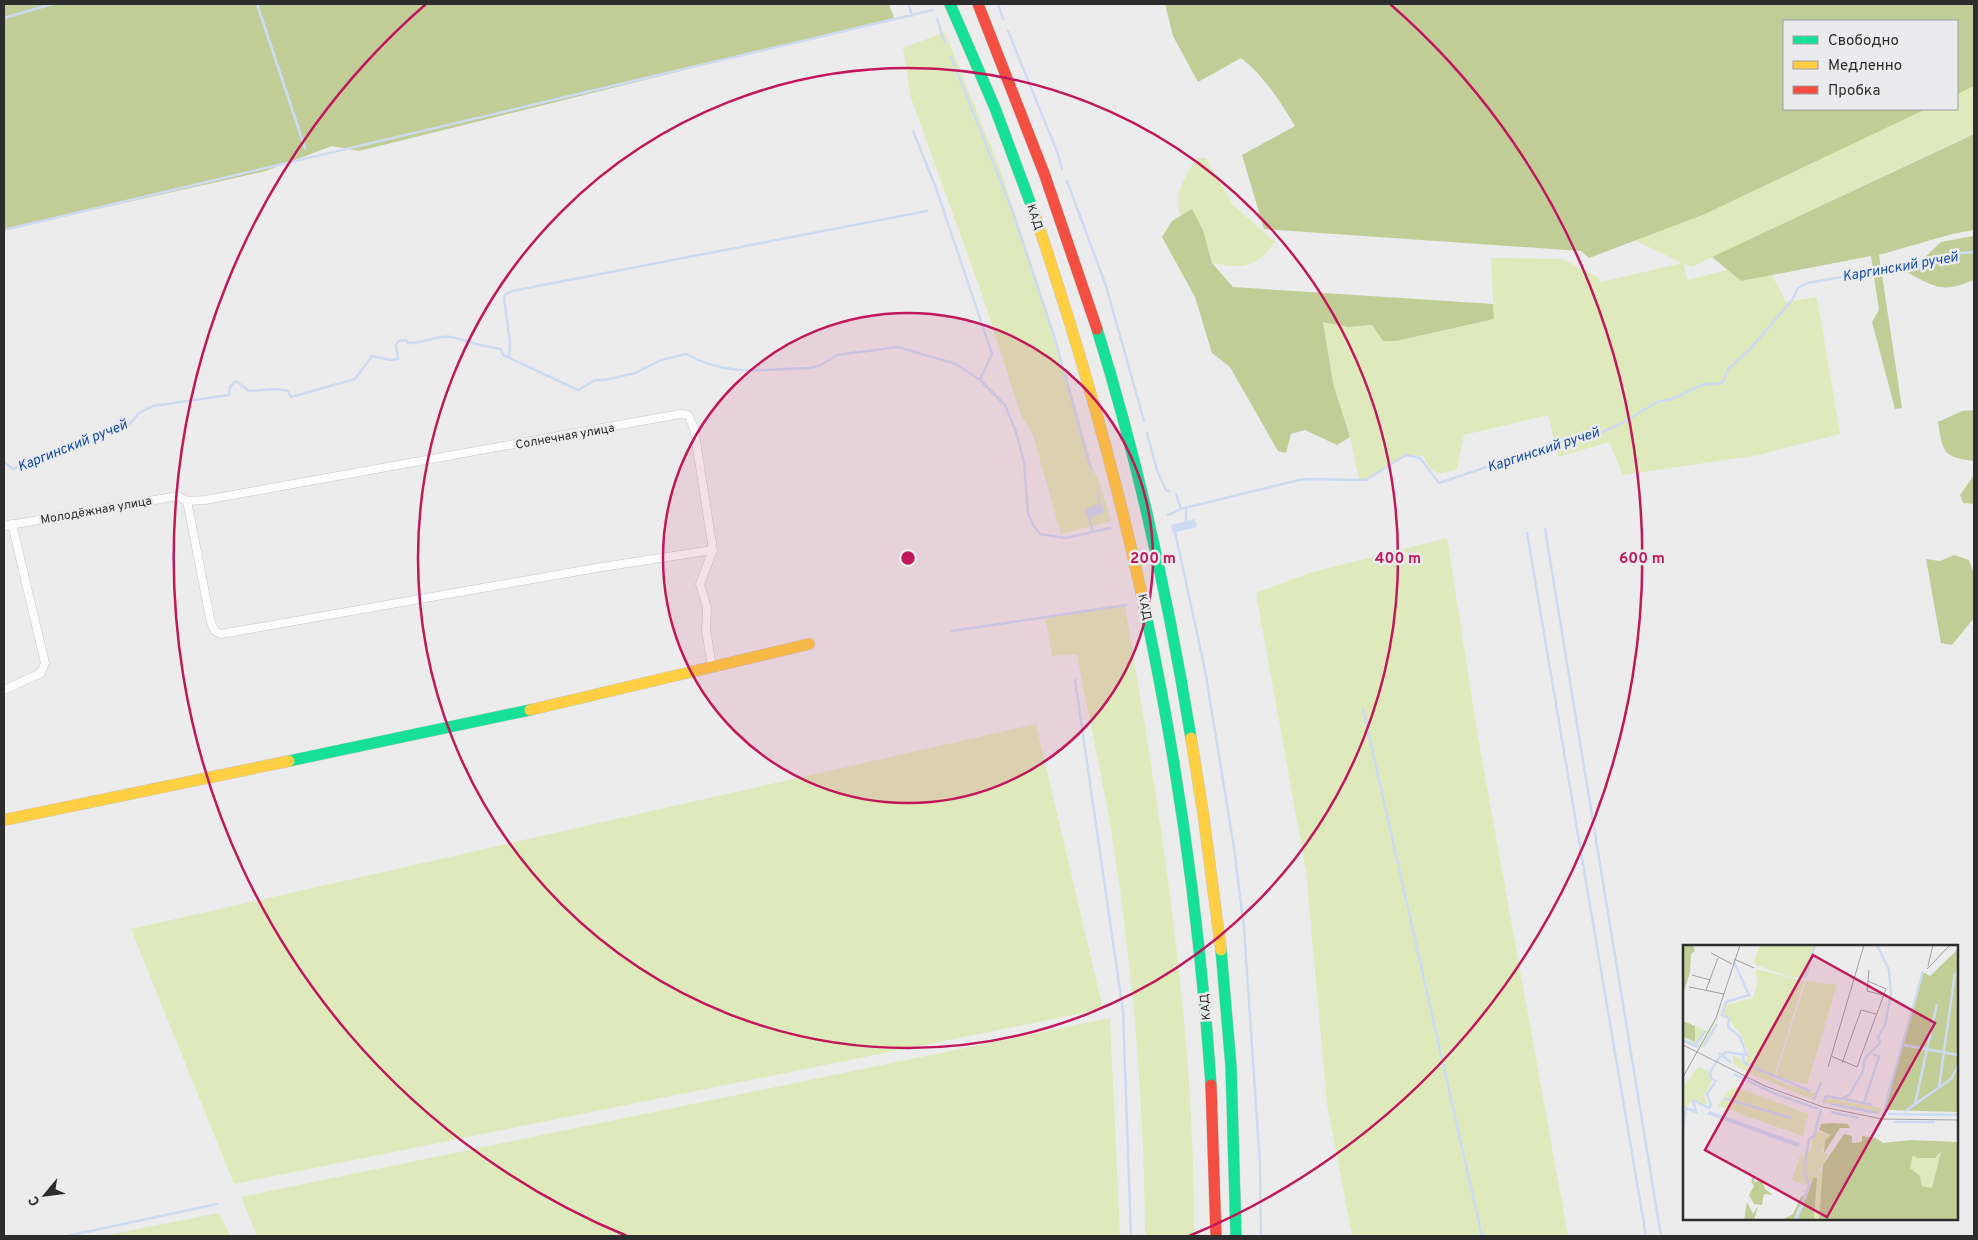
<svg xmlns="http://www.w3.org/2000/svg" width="1978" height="1240" font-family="Overpass,sans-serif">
<rect width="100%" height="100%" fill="#ececec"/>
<path fill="#dfeabc" d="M945,32L1001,171L1054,332L1093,469L1100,484L1111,521L1061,534L1033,435L1021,415L980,289L911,98L903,48Z
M1974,82V133L1692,267L1684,264L1687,280L1728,270L1741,281L1772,275L1786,302L1817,297L1840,434L1759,455L1623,475L1609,442L1558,457L1548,415L1464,435L1457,469L1440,474L1431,470L1423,456L1407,455L1366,480H1359L1350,436L1333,383L1323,322L1348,327L1372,325L1383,341H1395L1494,319L1491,258L1562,259L1598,277L1601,282L1682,263L1628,237L1921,109H1957V91Z
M1197,158H1206L1233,205L1275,242C1255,269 1243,269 1212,263L1203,230L1180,216C1175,190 1183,180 1197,158Z
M1447,538L1478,737L1568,1236H1352L1327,1104L1306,871L1256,593L1309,573Z
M1125,606C1160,814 1195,1024 1194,1236H1145C1144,1103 1133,967 1112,836C1102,775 1088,714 1077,654L1052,656L1045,617Z
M1036,724L1103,1009L234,1184L131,929Z
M1110,1018L1120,1236H257L241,1197Z
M219,1213L230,1236H103Z"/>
<path fill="#c1cd97" d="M4,4H889L894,18L359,151L332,146L266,171L4,230Z
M1165,4H1974V86L1957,94V21H1784V109H1926L1705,214L1589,258L1581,251L1264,229L1242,155L1295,126C1279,100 1265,77 1241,58L1198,82L1173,36Z
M1974,134V230L1952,234L1879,255L1902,408L1895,409L1872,322L1879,310L1871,256L1741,281L1712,257Z
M1192,209L1203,230L1212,263L1233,287L1493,304L1494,319L1396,341H1383L1372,325L1348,327L1323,322L1333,383L1350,437L1337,445L1305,430L1291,434L1286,453L1278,451L1230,367L1212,353L1195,297L1162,237L1172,221Z
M1973,236L1974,280C1942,293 1937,288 1908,273L1941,242Z
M1974,410V461C1942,457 1943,452 1938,422L1962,411Z
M1974,475V504L1963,503L1960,495Z
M1954,555L1969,560L1974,574V618L1952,645L1941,643L1926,559L1940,561Z"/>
<path fill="#ccdbf2" d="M1096,484L1104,513L1087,518L1085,509L1099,504Z
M1195,519L1197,527L1173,533L1171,525Z"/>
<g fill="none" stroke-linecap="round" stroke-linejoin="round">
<path stroke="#ccdbf2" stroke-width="2.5" d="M257,4L305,148
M909,4L912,16
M998,4L1003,19
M4,18L52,4
M937,19L945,43
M1008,31L1058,154L1062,169
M951,57L1012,210L1055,339L1091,469
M913,131L936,188L992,354L980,380
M1067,181L1106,286L1144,421
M4,230L933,10
M509,357L510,341L504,299L505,295L512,291L927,211
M1147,433L1157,470L1166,490L1169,491
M4,462L13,469L94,434L128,426L139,413L153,406L229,395L230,387L236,381L249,391L277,389L288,391L291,397L355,379L372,356L390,360L398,359L396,345L399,341L406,340L408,343C422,344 436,335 451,337C469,341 482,347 501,349L503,355L578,390L595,380H605L635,373L661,360L686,354C731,378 762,369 810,368L819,366L837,355L898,347L956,364L980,380L1005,405L1016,432L1024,462L1028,513L1033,525L1040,534L1066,538L1110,528
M1176,494L1181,509
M1186,507V521
M1088,514L1093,532
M1168,515L1181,509L1303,479L1366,480L1406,455L1420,458L1439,483L1572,438L1600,433L1624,422L1657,402L1672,399L1704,384H1718L1723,382L1728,369L1750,349L1792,300L1798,288L1807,283L1878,271L1949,254L1974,252
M1545,529L1661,1236
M1177,530L1175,532L1205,670L1234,848L1244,928L1260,1165L1261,1236
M1527,533L1646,1236
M952,631L1126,605
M1075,680L1123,1011L1131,1236
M1363,709L1482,1236
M67,1236L217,1204"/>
<defs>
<path id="street" d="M187,501L205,500L680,414L688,415L694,428L713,550L700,584L707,608L706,630L712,667
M187,501L211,623L215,631L221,634L602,567L713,550
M4,526L178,496L187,501
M4,690L41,673L45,663L12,524"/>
<path id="fast" d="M950,4L995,108L1036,218
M1097,329C1138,461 1169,602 1191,738
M1144,605C1178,763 1200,924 1211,1085
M289,761L530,710
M1221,950L1231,1066L1236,1236"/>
<path id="slow" d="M1036,218C1079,346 1116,474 1144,605
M530,710L809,644
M1191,738L1203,812L1221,950
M4,820L289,761"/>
<path id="jam" d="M978,4L1044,173L1097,329
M1211,1085L1216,1236"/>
</defs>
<use href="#street" stroke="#c8c8c8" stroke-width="9"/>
<use href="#fast" stroke="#c8c8c8" stroke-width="12"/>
<use href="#slow" stroke="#c8c8c8" stroke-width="12"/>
<use href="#jam" stroke="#c8c8c8" stroke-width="12"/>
<use href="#street" stroke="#fcfcfc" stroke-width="8"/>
<use href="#fast" stroke="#16e098" stroke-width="11"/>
<use href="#slow" stroke="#ffcf43" stroke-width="11"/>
<use href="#jam" stroke="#f24e42" stroke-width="11"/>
</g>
<circle cx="908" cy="558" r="245" fill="#c2185b" fill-opacity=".12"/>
<g fill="none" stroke="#c2185b" stroke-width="2.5">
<circle cx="908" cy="558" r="245"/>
<circle cx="908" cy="558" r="490"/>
<path d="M627 1236A734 734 0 0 1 426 4M1390 4A734 734 0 0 1 1189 1236"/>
</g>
<g text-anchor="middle" stroke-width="5" stroke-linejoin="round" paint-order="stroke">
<g font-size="12" fill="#2d2d2e" stroke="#ebebed">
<text transform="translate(1035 217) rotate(71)" y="4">КАД</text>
<text transform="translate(565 436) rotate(-10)" y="4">Солнечная улица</text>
<text transform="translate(96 510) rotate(-10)" y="4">Молодёжная улица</text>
<text transform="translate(1145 607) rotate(78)" y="4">КАД</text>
<text transform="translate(1205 1007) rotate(-95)" y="4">КАД</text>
</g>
<g font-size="14" font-style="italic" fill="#124da8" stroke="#ebebed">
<text transform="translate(1900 266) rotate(-10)" y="5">Каргинский ручей</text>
<text transform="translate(72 445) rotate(-22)" y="5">Каргинский ручей</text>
<text transform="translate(1543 449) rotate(-18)" y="5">Каргинский ручей</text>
</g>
</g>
<g transform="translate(1683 945)">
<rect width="275" height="275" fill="#ececec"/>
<path d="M77,0H131L121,33L107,32L73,20L71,17ZM72,24L121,36L91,131L62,117L66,109L58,90L40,67L42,60L70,53L75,36ZM123,36L154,40L124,140L93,131ZM41,58L20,103L1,95L12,97L10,85L14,81L24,86L15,99L20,101L18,99ZM50,110L93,135L129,148L134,147L131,155L66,128L50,119ZM15,122L25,126L29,136L22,151L24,158L22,160L11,154L1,164L0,180V142ZM53,142L125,169L120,191L35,161L43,148ZM142,153L193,162L198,164L197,169L140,158ZM131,185L148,190L139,207L145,210L135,228L140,225L136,275H131L134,229L124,240L109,235L117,211L121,212L122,206L127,207ZM258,206L249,244L239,241L227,223L230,209Z" fill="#dfeabc"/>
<path d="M0,0H10L12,6L8,9L7,27L0,50ZM275,4V167L201,165L240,27L247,31ZM0,76L12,81V97L0,92ZM151,178L165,179L167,183H157L141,208L142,196L148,190L136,185L138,179ZM161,189L169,191V198L179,197V191L193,193L200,198L228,195L275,197V275H136L140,220ZM258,206L249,243L239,241L237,231L227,223L230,210L234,213H252ZM71,230V237L79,235L82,244L90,250L81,249L79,260L71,259L66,250L71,241L68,236ZM134,232L131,275H114L121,259L115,263L111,275H99L110,269L118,252L121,250L123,255L124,248L109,242L125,248L130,233ZM64,257L70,269L75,261L71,275H61Z" fill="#c1cd97" fill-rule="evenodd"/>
<path fill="none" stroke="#ccdbf2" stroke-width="2.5" d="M122,33L132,0M0,95L15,102M221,100L275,110M11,101L23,86M20,102L34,79M36,108L48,118M60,111L61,118L127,146M51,129L93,149L135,164M256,142L272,28M41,153L108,173M162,154L189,160M10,155L26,163L28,160L24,149L33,136L28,133L27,127L36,113L43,107L64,110L57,92L45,82L46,73L39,70L43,57L66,50L51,17M131,155L138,137M181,157L196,112L190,109M140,158L143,151L158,154L167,149L180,126L182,113L197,98L195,92L202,80L208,49L206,25L194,0M147,159L195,168M232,159L254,59M26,167L116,199M148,167L176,173M221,167L268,134L275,121M25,168L116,201M200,169L240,26M205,169L275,170M211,177H252M0,184L3,163L13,167L10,155M113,275L126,240L121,226L126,194L131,191L138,164"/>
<path fill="none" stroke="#a0a0a0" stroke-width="1" d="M28,8L49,19M51,14L71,23M245,21L250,0M244,24L267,0M9,30L27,35M185,36L184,46L200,50M6,42L41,49M23,45L35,13M0,100L82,141L140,162L199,174L275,175M148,111L174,122L203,44L185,36L186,25M159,118L178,65L193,69M145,122L181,0M0,132L33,73L57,0"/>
<path fill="#c2185b" fill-opacity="0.15" stroke="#c2185b" stroke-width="2.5" d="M130,10L252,78L144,272L22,205Z"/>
<rect width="275" height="275" fill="none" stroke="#2d2d2e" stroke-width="2.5"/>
</g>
<circle cx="908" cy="558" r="8" fill="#c2185b" stroke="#ebebed" stroke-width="2.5"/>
<g font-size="15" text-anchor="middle" font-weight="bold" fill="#c2185b" stroke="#ebebed" stroke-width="5" stroke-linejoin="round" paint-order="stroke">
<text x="1153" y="563">200 m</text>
<text x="1398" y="563">400 m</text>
<text x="1642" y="563">600 m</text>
</g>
<rect width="1978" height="1240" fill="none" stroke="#2d2d2e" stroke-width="10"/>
<rect x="1783" y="20" width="175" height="90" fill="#ebebed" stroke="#9f9fa1"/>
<rect x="1793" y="36" width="25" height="8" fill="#16e098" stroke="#9f9fa1"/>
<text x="1828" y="45" font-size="15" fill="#2d2d2e">Свободно</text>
<rect x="1793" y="61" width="25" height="8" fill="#ffcf43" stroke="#9f9fa1"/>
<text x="1828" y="70" font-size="15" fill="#2d2d2e">Медленно</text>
<rect x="1793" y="86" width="25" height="8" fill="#f24e42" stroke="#9f9fa1"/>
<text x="1828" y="95" font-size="15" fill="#2d2d2e">Пробка</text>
<g transform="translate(45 1195) rotate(241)" stroke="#ebebed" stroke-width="4" paint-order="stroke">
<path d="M0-4L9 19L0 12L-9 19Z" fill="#2d2d2e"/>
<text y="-8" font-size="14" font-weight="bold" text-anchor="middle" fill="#2d2d2e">С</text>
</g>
</svg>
